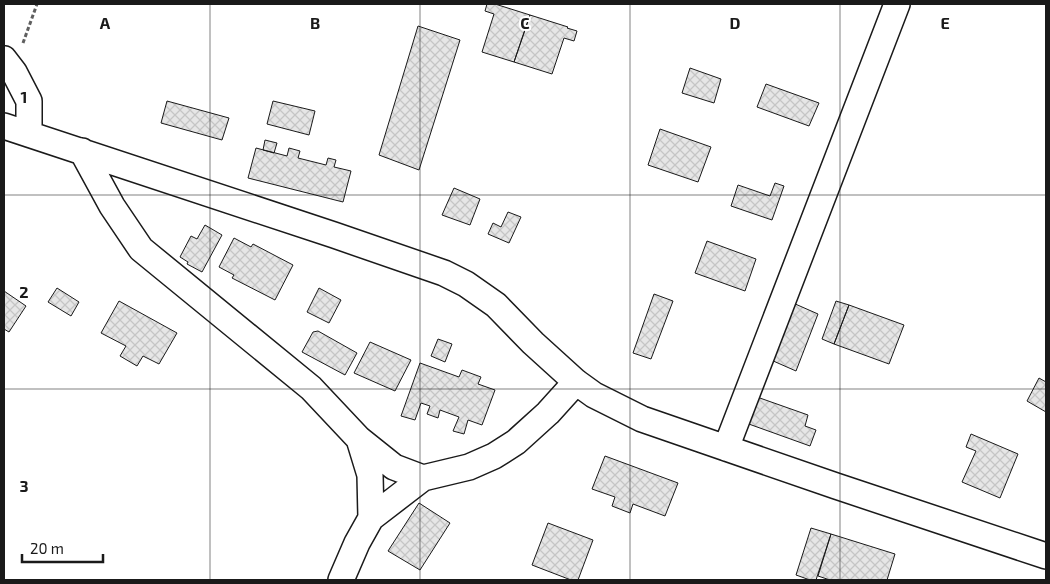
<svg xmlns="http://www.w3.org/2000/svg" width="1050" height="584" font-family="'Exo 2',sans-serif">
<defs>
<pattern id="building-cross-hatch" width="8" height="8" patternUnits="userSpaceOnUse" patternTransform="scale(1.25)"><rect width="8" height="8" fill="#e6e6e6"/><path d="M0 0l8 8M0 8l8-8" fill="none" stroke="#c5c5c5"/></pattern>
</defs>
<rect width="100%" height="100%" fill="#fff"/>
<path fill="url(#building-cross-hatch)" stroke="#1a1a1a" d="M487,4H495L530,15L514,62L482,52L494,14L485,11Z
M530,15L568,27L567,28L577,31L574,41L564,38L552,74L514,62Z
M418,26L460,40L419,170L379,155Z
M690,68L721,79L714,103L682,93Z
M766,84L819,103L809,126L757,107Z
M167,101L229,118L222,140L161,123Z
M273,101L315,111L309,135L267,124Z
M660,129L711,147L698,182L648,165Z
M265,140L277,143L274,153L263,150Z
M256,148L287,156L289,148L300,151L298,158L326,165L328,158L336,160L334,167L351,171L343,202L248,178Z
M775,183L784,186L772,220L731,206L738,185L770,196Z
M454,188L480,199L470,225L442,215Z
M508,212L521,217L509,243L488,234L493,223L501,227Z
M205,225L222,235L202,272L187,264L188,262L180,257L191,236L197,239Z
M234,238L251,247L253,244L293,265L275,300L232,278L234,275L219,267Z
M707,241L756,259L745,291L695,273Z
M57,288L79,302L71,316L48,302Z
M319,288L341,300L329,323L307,312Z
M4,291L26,306L9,332L4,329Z
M654,294L673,301L651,359L633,353Z
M119,301L177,333L159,364L143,356L137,366L120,356L126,346L101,333Z
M836,301L849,305L834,344L822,339Z
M793,303L818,314L796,371L771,360Z
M849,305L904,325L889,364L834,344Z
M318,331L357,353L345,375L302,352L313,332Z
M438,339L452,344L445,362L431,356Z
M370,342L411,360L395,391L354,373Z
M420,363L459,377L462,370L481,377L478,384L495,390L482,425L468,420L464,434L453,431L459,417L440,410L438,418L427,414L430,406L421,403L415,420L401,416Z
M1039,378L1046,382V412L1027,401Z
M757,397L808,415L805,426L816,430L810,446L746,423Z
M971,434L1018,454L1000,498L962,482L976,451L966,447Z
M605,456L678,483L665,516L633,504L630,513L612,506L615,497L592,489Z
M419,503L450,523L420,570L388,551Z
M548,523L593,540L578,580H571L532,565Z
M811,528L831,534L816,580H810L796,575Z
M831,534L895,554L887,580H830L818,576Z"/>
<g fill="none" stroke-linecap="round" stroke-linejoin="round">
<defs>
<path id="street" d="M4,59L14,72L29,101V134
M4,126L334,235L444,273L466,284L496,305L533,343L576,382L594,395L642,419L836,486L1046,556
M82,151L112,206L141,249L311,388L359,439L370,475L371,518
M359,439L394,467L423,478
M726,448L897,4
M341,580L357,543L371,518L423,478L469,467L494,456L516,442L548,413L576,382"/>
</defs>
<use href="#street" stroke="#1a1a1a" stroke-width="28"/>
<path stroke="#5f5f5f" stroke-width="3" stroke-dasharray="4 2.5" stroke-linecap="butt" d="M23,43L37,4"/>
<use href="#street" stroke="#fff" stroke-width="25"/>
</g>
<path fill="none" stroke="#1a1a1a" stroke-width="1" stroke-opacity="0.55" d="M210,4V580M420,4V580M630,4V580M840,4V580M4,195H1046M4,389H1046"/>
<g font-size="16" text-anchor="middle" font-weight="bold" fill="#1a1a1a" stroke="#fff" stroke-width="4" stroke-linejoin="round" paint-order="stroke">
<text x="105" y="29">A</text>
<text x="315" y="29">B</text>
<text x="525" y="29">C</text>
<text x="735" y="29">D</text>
<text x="945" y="29">E</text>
<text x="24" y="103">1</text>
<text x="24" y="298">2</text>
<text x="24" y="492">3</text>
</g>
<rect width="1050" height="584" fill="none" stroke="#1a1a1a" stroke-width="10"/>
<path d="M22 554v8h81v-8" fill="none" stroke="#1a1a1a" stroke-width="2.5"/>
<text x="30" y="554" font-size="15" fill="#1a1a1a" stroke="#ffffff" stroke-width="4" paint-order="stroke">20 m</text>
</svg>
